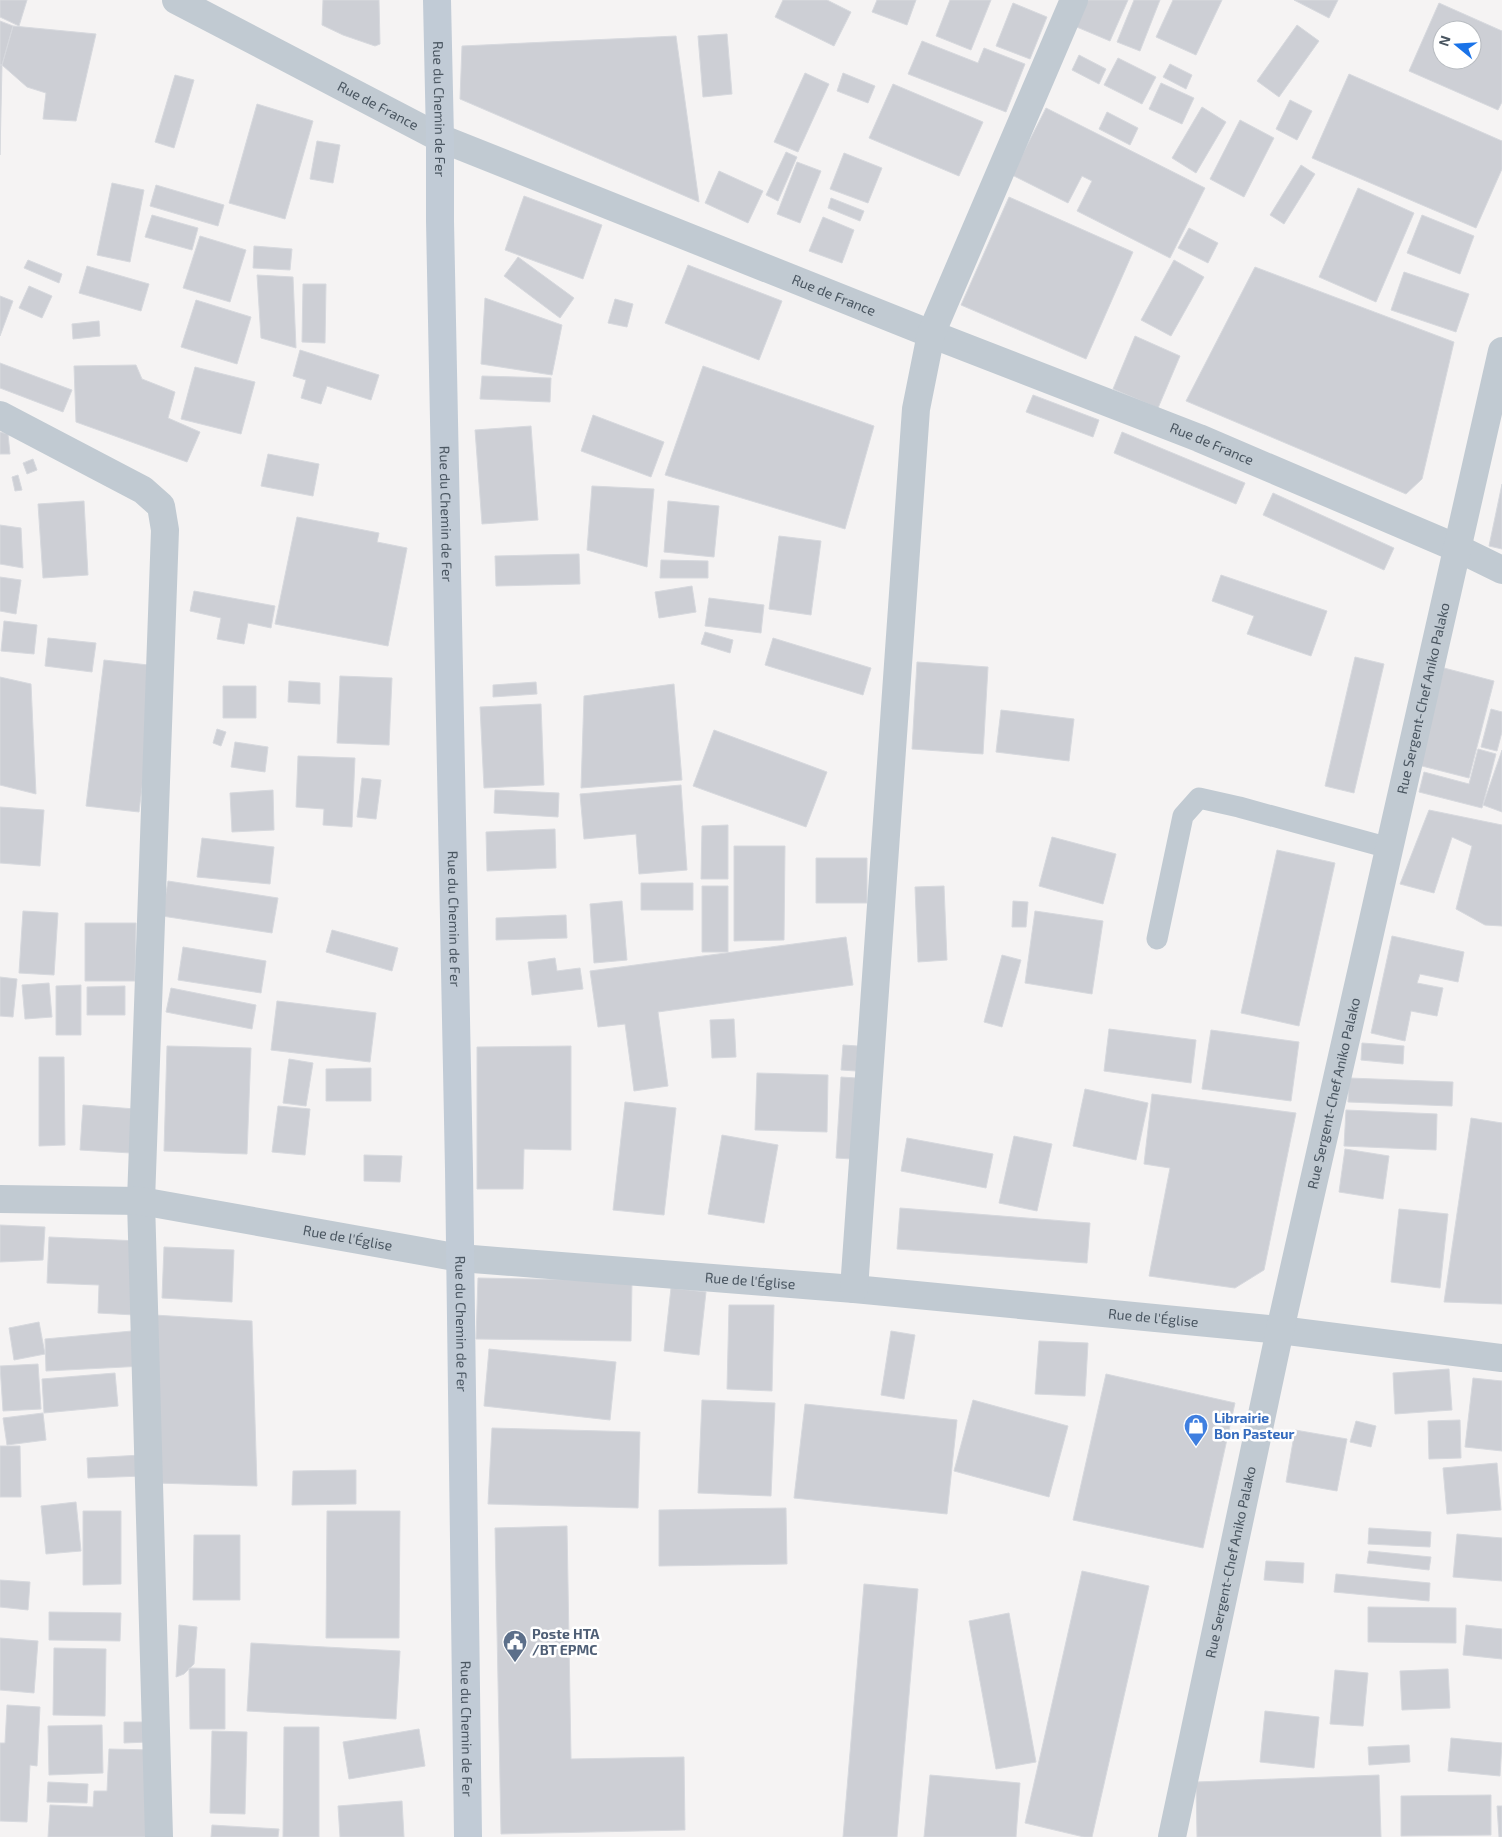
<svg xmlns="http://www.w3.org/2000/svg" width="1502" height="1837" font-family="'Exo 2',sans-serif">
<rect width="100%" height="100%" fill="#f5f3f3"/>
<path fill="#cdcfd5" stroke="#d7d9de" fill-rule="evenodd" d="M0,0H27L19,26L0,17Z
M323,0H379L380,44L375,46L343,35L322,25Z
M783,0H827L851,12L834,46L775,17Z
M877,0H916L907,25L872,12Z
M950,0H991L971,50L936,36Z
M1083,0H1128L1110,41L1072,25Z
M1134,0H1160L1140,51L1117,42Z
M1173,0H1222L1196,55L1156,37Z
M1294,0H1338L1329,18Z
M1013,3L1047,17L1030,59L996,46Z
M1439,3L1502,31V102L1498,110L1409,71ZM1442,30H1472V60H1442Z
M0,21L13,26L2,65H0Z
M1297,25L1319,41L1279,97L1257,81Z
M13,26L96,34L76,121L43,119L46,93L27,87L2,65Z
M727,34L732,94L703,97L698,36Z
M676,36L699,202L460,99L462,46Z
M922,41L978,63L984,48L1025,64L1006,112L908,74Z
M1079,55L1106,69L1099,84L1072,70Z
M1118,58L1156,77L1142,104L1104,85Z
M1170,64L1192,75L1186,89L1163,77Z
M0,65H2L0,155Z
M805,73L829,84L798,152L774,142Z
M843,73L875,86L868,103L837,91Z
M1349,74L1502,141V169L1476,228L1312,158Z
M175,75L194,80L174,148L155,142Z
M1161,83L1194,98L1182,124L1149,109Z
M893,84L983,122L959,176L869,138Z
M1290,100L1312,111L1297,140L1276,129Z
M257,104L313,121L285,219L229,203Z
M1202,107L1226,122L1196,173L1172,158Z
M1046,108L1205,188L1170,258L1077,211L1092,181L1082,176L1068,203L1012,175Z
M1107,112L1138,128L1130,145L1099,129Z
M1240,120L1274,138L1244,197L1210,179Z
M317,141L340,145L333,183L310,179Z
M786,152L797,157L778,201L766,195Z
M844,153L882,168L868,203L830,189Z
M797,162L821,171L800,223L777,214Z
M1301,165L1315,174L1284,224L1270,215Z
M719,171L763,191L748,223L705,203Z
M112,183L144,190L130,262L97,255Z
M156,185L224,205L218,226L150,206Z
M1358,188L1414,213L1376,302L1319,277Z
M524,196L602,225L583,279L505,250Z
M1009,197L1133,252L1086,359L961,305Z
M831,198L864,211L860,221L828,208Z
M152,215L198,228L192,250L145,237Z
M1422,215L1474,236L1460,274L1407,253Z
M823,217L854,230L842,263L809,251Z
M1189,228L1218,243L1208,263L1178,248Z
M200,236L246,250L230,302L183,288Z
M254,246L292,249L290,270L253,268Z
M518,257L574,298L560,318L504,276Z
M28,260L62,274L59,283L24,268Z
M1174,260L1204,277L1171,336L1141,320Z
M688,265L782,301L759,360L665,323Z
M87,266L149,284L141,311L79,293Z
M1255,267L1454,342L1422,479L1406,494L1186,401Z
M1404,272L1469,294L1456,332L1391,310Z
M257,275L293,277L296,348L261,338Z
M303,284H326L325,343L302,342Z
M29,286L52,296L42,318L19,308Z
M0,296L13,301L0,336Z
M485,298L562,325L552,375L481,364Z
M615,299L633,304L627,327L608,323Z
M196,300L251,317L237,364L181,347Z
M99,321L100,336L73,339L72,324Z
M1135,336L1180,356L1158,408L1113,389Z
M300,350L379,375L371,400L327,386L321,404L301,398L306,380L293,376Z
M0,363L72,390L63,412L0,388Z
M136,365L142,379L175,392L168,418L200,432L187,462L76,422L74,366Z
M703,366L874,426L845,529L665,475Z
M195,367L255,382L241,434L181,419Z
M482,376L551,378L550,402L480,399Z
M1033,395L1099,420L1093,437L1026,412Z
M593,415L664,442L651,477L581,451Z
M531,426L538,520L482,524L475,430Z
M0,432L8,434L10,454H0Z
M1122,432L1245,483L1236,504L1114,453Z
M268,454L319,464L313,496L261,486Z
M33,459L37,470L27,474L23,463Z
M18,475L22,490L15,491L12,477Z
M1502,484V549L1489,546Z
M592,486L654,489L647,567L587,550Z
M1273,493L1394,548L1384,570L1263,515Z
M84,501L88,575L43,578L38,504Z
M668,501L719,506L714,557L664,552Z
M297,517L379,533L377,542L407,548L388,646L275,624Z
M0,525L21,528L23,568L0,564Z
M779,536L821,541L811,615L769,609Z
M579,554L580,584L496,586L495,556Z
M661,560L708,561V578H660Z
M1221,575L1327,611L1311,656L1247,634L1254,616L1212,601Z
M0,577L21,580L16,614L0,611Z
M692,586L696,612L659,618L655,592Z
M194,591L275,606L271,628L248,623L244,644L217,639L221,618L190,611Z
M709,598L764,605L761,633L705,626Z
M4,621L37,625L34,654L1,651Z
M705,632L733,640L730,653L701,644Z
M48,638L96,643L92,672L45,666Z
M773,638L871,668L863,695L765,665Z
M1355,657L1384,664L1354,793L1325,786Z
M104,660L157,666L139,812L86,806Z
M917,662L988,667L983,754L912,749Z
M1444,668L1494,681L1469,778L1418,765Z
M340,676L392,678L389,745L337,743Z
M0,677L31,684L36,794L0,785Z
M289,681L320,683V704L288,702Z
M536,682L537,694L493,697V685Z
M674,684L682,780L581,788L584,696Z
M223,686H256V718H223Z
M541,704L544,785L484,788L480,707Z
M1491,709L1502,712V732L1497,751L1481,747Z
M1001,710L1074,719L1069,761L996,752Z
M217,729L226,732L221,746L213,743Z
M714,730L827,772L806,827L693,786Z
M235,742L268,747L265,772L231,767Z
M1478,749L1496,754L1482,808L1419,792L1424,772L1469,784Z
M1502,750V812L1483,805Z
M298,756L355,758L352,827L323,825L324,809L296,807Z
M362,778L381,780L376,819L357,817Z
M681,785L687,870L639,874L636,834L584,839L580,794Z
M273,790L274,830L232,832L230,793Z
M495,790L559,793L558,817L494,813Z
M0,807L44,810L40,866L0,863Z
M1429,810L1502,825V926L1485,925L1456,909L1472,846L1452,837L1434,893L1400,884Z
M728,825V879H701L702,826Z
M555,829L556,868L487,871L486,832Z
M1052,837L1116,854L1103,904L1039,886Z
M202,838L274,847L270,884L197,877Z
M734,846H785L784,940L734,941Z
M1277,850L1335,863L1299,1026L1241,1013Z
M816,858H867V903H816Z
M168,881L278,898L272,933L162,916Z
M641,883H693V910H641Z
M702,886H728V952H702Z
M944,886L947,960L918,962L915,887Z
M622,901L627,960L594,963L590,904Z
M1013,901L1028,902L1026,927H1012Z
M23,911L58,913L54,975L19,973Z
M1035,911L1103,921L1092,994L1025,983Z
M566,915L567,938L496,940V918Z
M85,923H136L135,981H85Z
M332,930L398,948L392,971L326,952Z
M1392,936L1464,952L1458,982L1420,974L1417,983L1443,988L1437,1016L1411,1011L1405,1041L1371,1033Z
M846,937L853,985L658,1012L668,1086L634,1091L625,1024L598,1027L590,971Z
M183,947L266,961L261,993L178,980Z
M1002,955L1021,960L1002,1027L984,1022Z
M555,958L557,971L580,968L583,989L532,995L528,962Z
M0,977L17,979L13,1017L0,1016Z
M49,983L52,1017L25,1019L22,985Z
M81,985V1035H56V986Z
M125,986V1015H87V987Z
M171,988L256,1005L252,1029L166,1012Z
M277,1001L376,1013L370,1062L271,1050Z
M734,1019L736,1057L712,1058L710,1020Z
M1109,1029L1196,1040L1191,1083L1104,1071Z
M1211,1030L1299,1042L1291,1101L1202,1089Z
M1362,1043L1404,1046L1403,1064L1361,1060Z
M843,1045L858,1046L856,1071L841,1070Z
M167,1046L251,1048L247,1154L164,1151Z
M571,1046V1150L524,1149L523,1189H477V1047Z
M39,1057H64L65,1145L39,1146Z
M289,1059L313,1063L306,1106L283,1103Z
M371,1068V1101H326V1069Z
M757,1073L828,1075L827,1132L755,1130Z
M841,1077L856,1078L852,1159L836,1158Z
M1349,1078L1453,1082L1452,1106L1348,1102Z
M1085,1089L1148,1103L1136,1160L1073,1146Z
M1152,1094L1296,1113L1264,1270L1235,1288L1149,1276L1170,1168L1144,1164Z
M625,1102L676,1108L664,1215L613,1210Z
M83,1105L135,1109L131,1153L80,1150Z
M278,1106L310,1109L305,1155L272,1152Z
M1346,1110L1437,1114L1436,1150L1344,1146Z
M1471,1118L1502,1123V1304L1444,1302Z
M722,1135L778,1145L764,1223L708,1214Z
M1014,1136L1052,1144L1037,1211L999,1203Z
M907,1138L993,1154L986,1188L901,1171Z
M1345,1149L1389,1156L1383,1199L1339,1192Z
M364,1155L402,1156L400,1182L364,1181Z
M900,1208L1090,1223L1087,1263L897,1249Z
M1399,1209L1448,1214L1440,1288L1391,1282Z
M0,1225L45,1227L43,1260L0,1262Z
M49,1237L139,1241L135,1315L98,1313L99,1285L47,1283Z
M164,1247L234,1250L232,1302L162,1298Z
M478,1278L632,1281L631,1341L476,1339Z
M671,1288L706,1292L699,1355L664,1351Z
M729,1305H774L772,1391L727,1389Z
M154,1315L252,1321L257,1486L155,1483Z
M39,1322L45,1354L14,1360L9,1328Z
M143,1330L144,1366L46,1371L45,1339Z
M891,1331L915,1335L904,1399L881,1395Z
M1039,1341L1088,1343L1085,1396L1035,1394Z
M489,1349L616,1362L610,1420L484,1406Z
M38,1364L41,1409L3,1411L0,1366Z
M1449,1369L1452,1410L1395,1414L1393,1373Z
M115,1373L118,1406L44,1413L42,1379Z
M1106,1374L1235,1403L1203,1548L1073,1520Z
M1473,1378L1502,1381V1451L1465,1447Z
M702,1400L775,1403L771,1496L698,1493Z
M973,1400L1068,1426L1049,1497L954,1471Z
M805,1404L957,1420L947,1514L794,1498Z
M43,1413L46,1440L7,1445L3,1418Z
M1460,1420L1461,1458L1429,1459L1428,1421Z
M1356,1421L1376,1426L1371,1447L1350,1442Z
M492,1428L640,1432L638,1508L488,1504Z
M1295,1430L1347,1439L1337,1491L1286,1482Z
M0,1446H20L21,1497H0Z
M142,1455L143,1476L88,1478L87,1458Z
M1497,1463L1501,1510L1447,1514L1443,1468Z
M356,1470V1504L292,1505L293,1471Z
M76,1502L81,1551L46,1554L41,1506Z
M786,1508L787,1564L659,1566V1510Z
M83,1511H121V1584L83,1585Z
M327,1511H400L399,1638H326Z
M567,1526L571,1759L684,1757L685,1830L501,1834L495,1528Z
M1369,1528L1431,1532L1430,1547L1368,1544Z
M1457,1534L1502,1538V1581L1453,1577Z
M194,1535H240V1600H193Z
M1369,1551L1431,1557L1429,1570L1367,1563Z
M1266,1561L1304,1563L1303,1583L1264,1580Z
M1082,1571L1149,1586L1092,1837H1084L1025,1823Z
M1336,1574L1430,1583L1429,1601L1334,1592Z
M0,1580L30,1582L28,1610L0,1607Z
M864,1584L918,1589L897,1837H843Z
M1368,1607L1456,1608V1643L1368,1642Z
M49,1612L121,1613L120,1641L49,1640Z
M1009,1613L1036,1762L996,1769L969,1621Z
M179,1625L197,1627L194,1664L184,1674L176,1677Z
M1466,1625L1502,1629V1659L1463,1655Z
M0,1638L38,1641L34,1693L0,1690Z
M251,1643L400,1651L396,1719L247,1711Z
M54,1648L106,1649L105,1716L53,1715Z
M189,1668L225,1669V1729H190Z
M1448,1669L1450,1708L1402,1710L1400,1671Z
M1335,1670L1368,1673L1363,1726L1330,1724Z
M7,1705L40,1707L37,1766L30,1765L27,1822L0,1821V1743H5Z
M1265,1711L1319,1717L1314,1768L1260,1762Z
M124,1722H148V1742L124,1743Z
M102,1725L103,1773L49,1775L48,1726Z
M284,1727H319V1837H283Z
M419,1729L425,1766L349,1779L343,1742Z
M212,1731L247,1732L245,1814L210,1813Z
M1451,1738L1502,1743L1500,1776L1448,1771Z
M1409,1745L1410,1762L1369,1765L1368,1747Z
M109,1749L152,1750V1837H48L50,1805L93,1807L94,1791H107Z
M930,1775L1020,1783L1016,1837H924Z
M1379,1775L1381,1837H1197L1196,1782Z
M48,1782L88,1784L87,1803L47,1802Z
M1491,1795V1835L1401,1836V1796Z
M402,1801L404,1837H340L338,1806Z
M1497,1806H1502V1837H1499Z
M212,1825L279,1829L278,1837H211Z"/>
<g fill="none" stroke-linecap="round" stroke-linejoin="round">
<path stroke="#c1cad2" stroke-width="21" d="M1157,939L1183,816L1199,798L1239,807L1389,848"/>
<g stroke="#c1cad2" stroke-width="28">
<path id="s1" d="M176,0L440,138L931,334L1199,438L1457,548L1502,570"/>
<path d="M0,415L143,490L161,506L165,530L141,1201L159,1837"/>
<path id="s2" d="M0,1199L141,1201L460,1258L854,1289L1280,1330L1502,1358"/>
<path d="M854,1289L916,409L931,334L1074,0"/>
<path id="s3" d="M1172,1837L1280,1330L1502,351"/>
</g>
<path stroke="#c1cbd6" stroke-width="28" id="s4" d="M437,0L440,138V221L459,1169L468,1837"/>
</g>
<defs>
<symbol id="shop-pin" viewBox="-11 -11 22 30"><path d="M0 17L-7.5 6A9.5 9.5 0 1 1 7.5 6Z" fill="#3f7fe0" stroke="#fff"/><path d="M-5-2.5h2.3a2.7 3.5 0 0 1 5.4 0H5L5.5 6h-11ZM-1.5-2.5h3a1.5 2.3 0 0 0-3 0Z" fill="#fff"/></symbol>
<symbol id="civic-pin" viewBox="-11 -11 22 30"><path d="M0 17L-7.5 6A9.5 9.5 0 1 1 7.5 6Z" fill="#5c6f8a" stroke="#fff"/><path d="M-.6-6.5H3V-4.5H.6V-3L4-1V1h2V6H-6V1h2V-1L-.6-3ZM-1.2 2.5V6h2.4V2.5Z" fill="#fff"/></symbol>
</defs>
<g fill-rule="evenodd">
<use href="#shop-pin" x="1182" y="1412" width="28" height="38"/>
<use href="#civic-pin" x="501" y="1628" width="28" height="38"/>
</g>
<g text-anchor="middle" stroke-width="5" stroke-linejoin="round" paint-order="stroke">
<g font-size="14" fill="#4a5661" stroke="#fff">
<text dy="5" stroke="none"><textPath href="#s1" startOffset="228">Rue de France</textPath></text>
<text dy="5" stroke="none"><textPath href="#s4" startOffset="109">Rue du Chemin de Fer</textPath></text>
<text dy="5" stroke="none"><textPath href="#s1" startOffset="722">Rue de France</textPath></text>
<text dy="5" stroke="none"><textPath href="#s1" startOffset="1128">Rue de France</textPath></text>
<text dy="5" stroke="none"><textPath href="#s4" startOffset="514">Rue du Chemin de Fer</textPath></text>
<text dy="5" stroke="none"><textPath href="#s3" startOffset="1166">Rue Sergent-Chef Aniko Palako</textPath></text>
<text dy="5" stroke="none"><textPath href="#s4" startOffset="919">Rue du Chemin de Fer</textPath></text>
<text dy="5" stroke="none"><textPath href="#s3" startOffset="761">Rue Sergent-Chef Aniko Palako</textPath></text>
<text dy="5" stroke="none"><textPath href="#s2" startOffset="351">Rue de l'Église</textPath></text>
<text dy="5" stroke="none"><textPath href="#s2" startOffset="756">Rue de l'Église</textPath></text>
<text dy="5" stroke="none"><textPath href="#s2" startOffset="1161">Rue de l'Église</textPath></text>
<text dy="5" stroke="none"><textPath href="#s4" startOffset="1324">Rue du Chemin de Fer</textPath></text>
<text dy="5" stroke="none"><textPath href="#s3" startOffset="281">Rue Sergent-Chef Aniko Palako</textPath></text>
<text dy="5" stroke="none"><textPath href="#s4" startOffset="1729">Rue du Chemin de Fer</textPath></text>
</g>
<g font-size="14" font-weight="bold" fill="#366cbe" stroke="#fff" text-anchor="start">
<text x="1214" y="1423">Librairie<tspan x="1214" dy="16">Bon Pasteur</tspan></text>
</g>
<g font-size="14" font-weight="bold" fill="#4e5e75" stroke="#fff" text-anchor="start">
<text x="532" y="1639">Poste HTA<tspan x="532" dy="16">/BT EPMC</tspan></text>
</g>
</g>
<g transform="translate(1457 45) rotate(288)"><circle r="24" fill="#ffffff" stroke="#b7bbc0"/>
<path d="M0-4L9 19L0 12L-9 19Z" fill="#1a73e8"/>
<text y="-8" font-size="14" font-weight="bold" text-anchor="middle" fill="#4a5661">N</text>
</g>
</svg>
